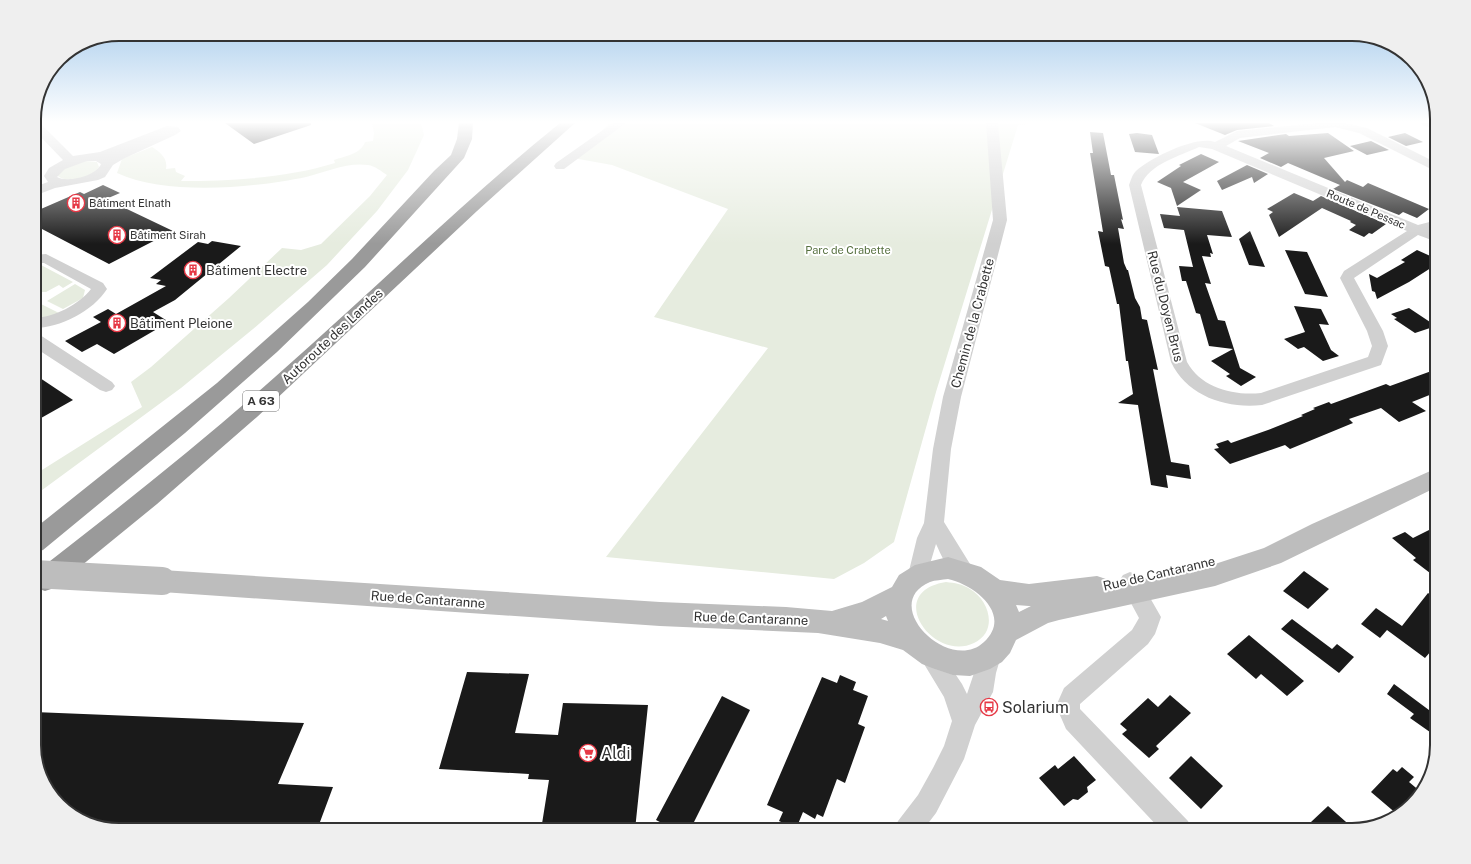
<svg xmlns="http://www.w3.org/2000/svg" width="1471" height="864" font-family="'Public Sans',sans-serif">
<rect width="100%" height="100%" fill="#fff"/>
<path fill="#e6ecdf" d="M372,123H421L424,135L408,170L377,211L327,265L253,329L181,388L34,496V475L142,407L131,382L151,367L229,298L282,248L301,250L321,244L370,196L387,175C381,171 375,166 368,165C348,162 325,172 306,177C253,188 167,196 117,173L122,159L152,147C160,152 168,158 166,169L175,168L176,172L185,176L181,181C233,181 286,178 335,163L334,160C345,156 361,154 365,142L373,141L374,133Z
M610,123H1040L1018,125L936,392L894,542L864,563L834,579L606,557L768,348L654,317L728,209L612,165L573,158Z
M86,161L97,162L99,167C92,178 71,183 59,177L57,175L62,169Z
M37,265H41L73,282L63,288L59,285L46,292H34V268Z
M75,284L85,290L83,298L63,309L47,301Z
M41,304L59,313L47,318H34V308Z
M946,582C955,583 962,584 970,589C989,600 999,631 974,643C933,663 883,592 946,582Z"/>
<path fill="#1a1a1a" d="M225,123H311V125L254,144Z
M1195,123H1269L1274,126L1237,130L1225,135Z
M1090,132L1103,133L1111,175H1114L1123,220L1121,219L1124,229L1118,228L1124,263L1127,270H1128L1135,298L1140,307L1142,319L1147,320L1158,370L1153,369L1171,462L1189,465L1191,479L1166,475L1168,488L1151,485L1138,405L1118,403L1133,394L1128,361H1126L1119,304H1117L1109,267L1105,266L1098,231L1103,232L1090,153H1093Z
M1137,133L1152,135L1159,154L1135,152L1129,134Z
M1328,133L1354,151L1324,158L1345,182L1347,180L1363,187L1368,183L1429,209L1417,218L1403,212L1399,215L1333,189L1340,185L1288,163L1281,167L1260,158L1269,153L1238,141L1286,134L1289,136Z
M1405,133L1423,142L1406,146L1388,137Z
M1371,141L1389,150L1367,155L1350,146Z
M1201,154L1219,162L1183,182L1201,190L1177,206L1171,188L1157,182L1181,166L1179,165Z
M1247,165L1268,174L1254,183L1252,177L1222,190L1217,181Z
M103,185L120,193L106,199L173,231L109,264L42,229L34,233V212L80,192L84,194Z
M1294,193L1313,201L1321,196L1386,224L1372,234L1369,233L1364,237L1349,230L1356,225L1350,222L1351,221L1322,208L1279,237L1269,215L1273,212L1267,209Z
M1177,207L1222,211L1232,237L1207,235L1213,254L1210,253L1211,257L1202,256L1211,284L1205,283L1218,320L1225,321L1240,368L1256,377L1241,386L1226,376L1230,374L1211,361L1233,349L1209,346L1200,314L1196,313L1186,281H1182L1179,266L1193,267L1184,230L1164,228L1160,214L1180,216Z
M1250,231L1265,267L1249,265L1239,239Z
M212,241L241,246L175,300L153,312L169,322L114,354L97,344L82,352L65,341L101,322L93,317L108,309L116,314L166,286L156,284L161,280L150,278L198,242L208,244Z
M1285,250L1307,252L1328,297L1305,294Z
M1417,250L1437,259V264L1409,282L1377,299L1375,292L1372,291L1369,274L1377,278L1405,262L1401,260Z
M1294,306L1321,309L1329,325L1319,324L1331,350L1339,356L1323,361L1304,347L1298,349L1284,339L1305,332Z
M1409,308L1436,326L1415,333L1394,319L1397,318L1391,314Z
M1437,369V392L1412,402L1426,411L1399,422L1381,408L1349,419L1353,423L1290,449L1285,445L1230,464L1214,449L1219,448L1216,444L1228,440L1231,443L1268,430L1303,416L1301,415L1315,409L1313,408L1329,402L1331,404L1386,384L1390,386Z
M34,374L73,400L34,422Z
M1437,526V569L1430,573L1413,560L1416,558L1392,538L1405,532L1413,538Z
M1304,571L1329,589L1308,609L1283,591Z
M1428,593L1437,599V644L1425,658L1387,630L1380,638L1361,624L1376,608L1402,626Z
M1292,619L1332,649L1337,644L1354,657L1339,673L1281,629Z
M1249,635L1304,681L1287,696L1261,674L1256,679L1227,654Z
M467,672L529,674L515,733L558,735L563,703L648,705L635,830H541L549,780L528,779L529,774L439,769Z
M840,675L856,682L853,690L868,696L858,724L865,727L845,783L837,779L823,817L817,814L815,819L803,812L796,829L779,821L783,812L767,805L822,677L837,683Z
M1394,684L1437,716V737L1410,718L1414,714L1387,694Z
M1170,695L1191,713L1156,746L1159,749L1149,758L1122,734L1127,730L1120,724L1148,698L1158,707Z
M722,696L750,710L690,830H675L656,820Z
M34,712L304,723L278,784L333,787L317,830H119L77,819L46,788L34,750Z
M1074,756L1096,780L1087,787L1088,792L1078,800L1073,799L1064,806L1039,778L1055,765L1058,769Z
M1191,756L1223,786L1201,809L1169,778Z
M1402,767L1414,777L1409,782L1421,792L1398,815L1371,792L1393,769L1397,772Z
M1328,806L1337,814L1354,829L1320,830L1311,822Z"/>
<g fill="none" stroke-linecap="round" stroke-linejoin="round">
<path fill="#d0d0d0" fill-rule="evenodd" d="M34,123H40L73,156L100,152L167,126L178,127L181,131L175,135L123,159L113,165L105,177L98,180L55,188L34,196V187L48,182L44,176L49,168L63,160L34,130ZM87,161H96L101,164C96,176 68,183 57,177L65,169Z
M613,123H626L564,169H556L554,166L556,163Z
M986,123H998L1007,220L961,397L951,449L944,522L975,572L972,578C953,585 943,559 936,544L925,581L918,584L911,581L908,575L917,538L924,523L933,449L943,397L993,220Z
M1316,123H1345L1367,128L1437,163V172L1359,133L1335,127L1240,138L1226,146L1418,225L1437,220V228L1430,230L1437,233V242L1418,235L1354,278L1383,331L1388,346L1381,365L1262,405C1226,409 1187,396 1171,362L1129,185C1131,180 1132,175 1136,171C1150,158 1196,135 1215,142L1237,131ZM1199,147L1212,149L1407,231L1344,271L1340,278L1367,331L1372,346L1368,357L1261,393C1234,396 1201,388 1187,362L1141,185C1149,164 1180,156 1199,147Z
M1420,123H1437V130L1422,125Z
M46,254L103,283L107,289C93,311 60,328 34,328V318C53,318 80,304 91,289L44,263H34V255Z
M34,334L40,335L112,382L115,386L112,390L106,392L100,390L34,347Z
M1130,572L1137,575L1161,617L1155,634L1148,644L1080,704V709L1188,821L1192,830H1161L1066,729L1056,706L1064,688L1132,630L1139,618L1119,581L1123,575Z
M929,644L937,647L962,684L967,694L982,649L990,646L998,649L1001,656L996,673L993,692L975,725L964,759L936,813L923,830H894L898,821L918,795L933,768L944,746L952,721L944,697L918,654L921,647Z"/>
<path fill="#bdbdbd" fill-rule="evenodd" d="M1437,468V487L1281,563L1215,586L1059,620L1048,623L1016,640L1010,653L1002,662L990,669L970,676L953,675L932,668L922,664L903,650L880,643L818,633L660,626L162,592L153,589L149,581L153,573L162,570L660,602L786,607L832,611L862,602L892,587L899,575L915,565L948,557L981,567L1000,580L1029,584L1097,576L1106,579L1109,586L1215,564L1264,548L1312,524ZM948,579C975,585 1013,615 984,642C949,675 878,604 930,582C935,580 942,580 948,579ZM1016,605L1029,606H1031L1019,612ZM886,616L888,621L881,619Z"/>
<path fill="#9a9a9a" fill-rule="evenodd" d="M459,123H473L472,139L464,158L365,267L277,352L185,433L43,550L34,553V529L217,383L308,302L352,259L434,171L451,155L457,139Z
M560,123H575L477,211L257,417L157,504L54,588L45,591L36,588L34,576L36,572C117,509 198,446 275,377C371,293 461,203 560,123Z"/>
<path stroke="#bdbdbd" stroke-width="28" d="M34,574L162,581"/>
</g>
<linearGradient id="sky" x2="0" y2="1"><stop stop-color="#9ec6ea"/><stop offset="0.5" stop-color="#fff"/><stop offset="1" stop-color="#fff" stop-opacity="0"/></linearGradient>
<rect width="1471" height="244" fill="url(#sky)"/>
<defs>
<symbol id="building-ring" viewBox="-11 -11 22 22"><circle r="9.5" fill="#fff" stroke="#e63946" stroke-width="1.5"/><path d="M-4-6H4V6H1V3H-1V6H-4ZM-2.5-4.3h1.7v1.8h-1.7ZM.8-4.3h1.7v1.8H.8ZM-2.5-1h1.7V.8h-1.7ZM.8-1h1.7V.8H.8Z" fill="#e63946"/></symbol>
<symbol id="bus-ring" viewBox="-11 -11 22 22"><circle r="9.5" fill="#fff" stroke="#e63946" stroke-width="1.5"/><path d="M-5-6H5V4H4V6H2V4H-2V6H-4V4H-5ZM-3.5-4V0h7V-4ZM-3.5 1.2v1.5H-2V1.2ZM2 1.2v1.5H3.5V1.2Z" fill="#e63946"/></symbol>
<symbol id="supermarket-ring" viewBox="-11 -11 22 22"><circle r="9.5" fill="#fff" stroke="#e63946" stroke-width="1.5"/><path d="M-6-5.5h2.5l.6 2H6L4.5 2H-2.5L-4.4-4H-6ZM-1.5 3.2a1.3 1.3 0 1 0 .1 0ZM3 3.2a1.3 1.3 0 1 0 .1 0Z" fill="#e63946"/></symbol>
</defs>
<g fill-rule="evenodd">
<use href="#building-ring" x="66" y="193" width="20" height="20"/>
<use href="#building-ring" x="107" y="225" width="20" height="20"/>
<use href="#building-ring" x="183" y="260" width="20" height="20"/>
<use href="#building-ring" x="107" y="313" width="20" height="20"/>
<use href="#bus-ring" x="979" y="697" width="20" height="20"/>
<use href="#supermarket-ring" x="578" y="743" width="20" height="20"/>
</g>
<g text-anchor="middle" stroke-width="4" stroke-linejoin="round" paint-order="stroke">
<g font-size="11" fill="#333" stroke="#fff" text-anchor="start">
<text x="89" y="207">Bâtiment Elnath</text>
<text x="130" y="239">Bâtiment Sirah</text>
</g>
<g font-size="11" fill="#333" stroke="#fff">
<text transform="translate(1366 209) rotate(23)" y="4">Route de Pessac</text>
</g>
<g font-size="11" fill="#56703f" stroke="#fff">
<text x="848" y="254">Parc de Crabette</text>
</g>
<rect fill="#fff" stroke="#707070" stroke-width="1" x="243" y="391" width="36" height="20" rx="3"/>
<g font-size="12" font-weight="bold" fill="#333">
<text x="261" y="405">A 63</text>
</g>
<g font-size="13" fill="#333" stroke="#fff" text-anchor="start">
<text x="206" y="275">Bâtiment Electre</text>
<text x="130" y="328">Bâtiment Pleione</text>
</g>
<g font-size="13" fill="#333" stroke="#fff">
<text transform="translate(1166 306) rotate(76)" y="5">Rue du Doyen Brus</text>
<text transform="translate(972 323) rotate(-75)" y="5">Chemin de la Crabette</text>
<text transform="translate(332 336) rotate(-43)" y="5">Autoroute des Landes</text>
<text transform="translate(1159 573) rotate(-13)" y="5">Rue de Cantaranne</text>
<text transform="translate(428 599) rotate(4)" y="5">Rue de Cantaranne</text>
<text transform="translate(751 618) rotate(2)" y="5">Rue de Cantaranne</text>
</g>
<g font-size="16" fill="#333" stroke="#fff" text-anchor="start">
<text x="1002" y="713">Solarium</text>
<text x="601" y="759">Aldi</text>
</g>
</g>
<path d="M0 0H1471V864H0ZM119 41H1352A78 78 0 0 1 1430 119V745A78 78 0 0 1 1352 823H119A78 78 0 0 1 41 745V119A78 78 0 0 1 119 41Z" fill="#efefef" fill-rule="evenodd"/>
<path fill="none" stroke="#333" stroke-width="2" d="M119 41H1352A78 78 0 0 1 1430 119V745A78 78 0 0 1 1352 823H119A78 78 0 0 1 41 745V119A78 78 0 0 1 119 41Z"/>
</svg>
